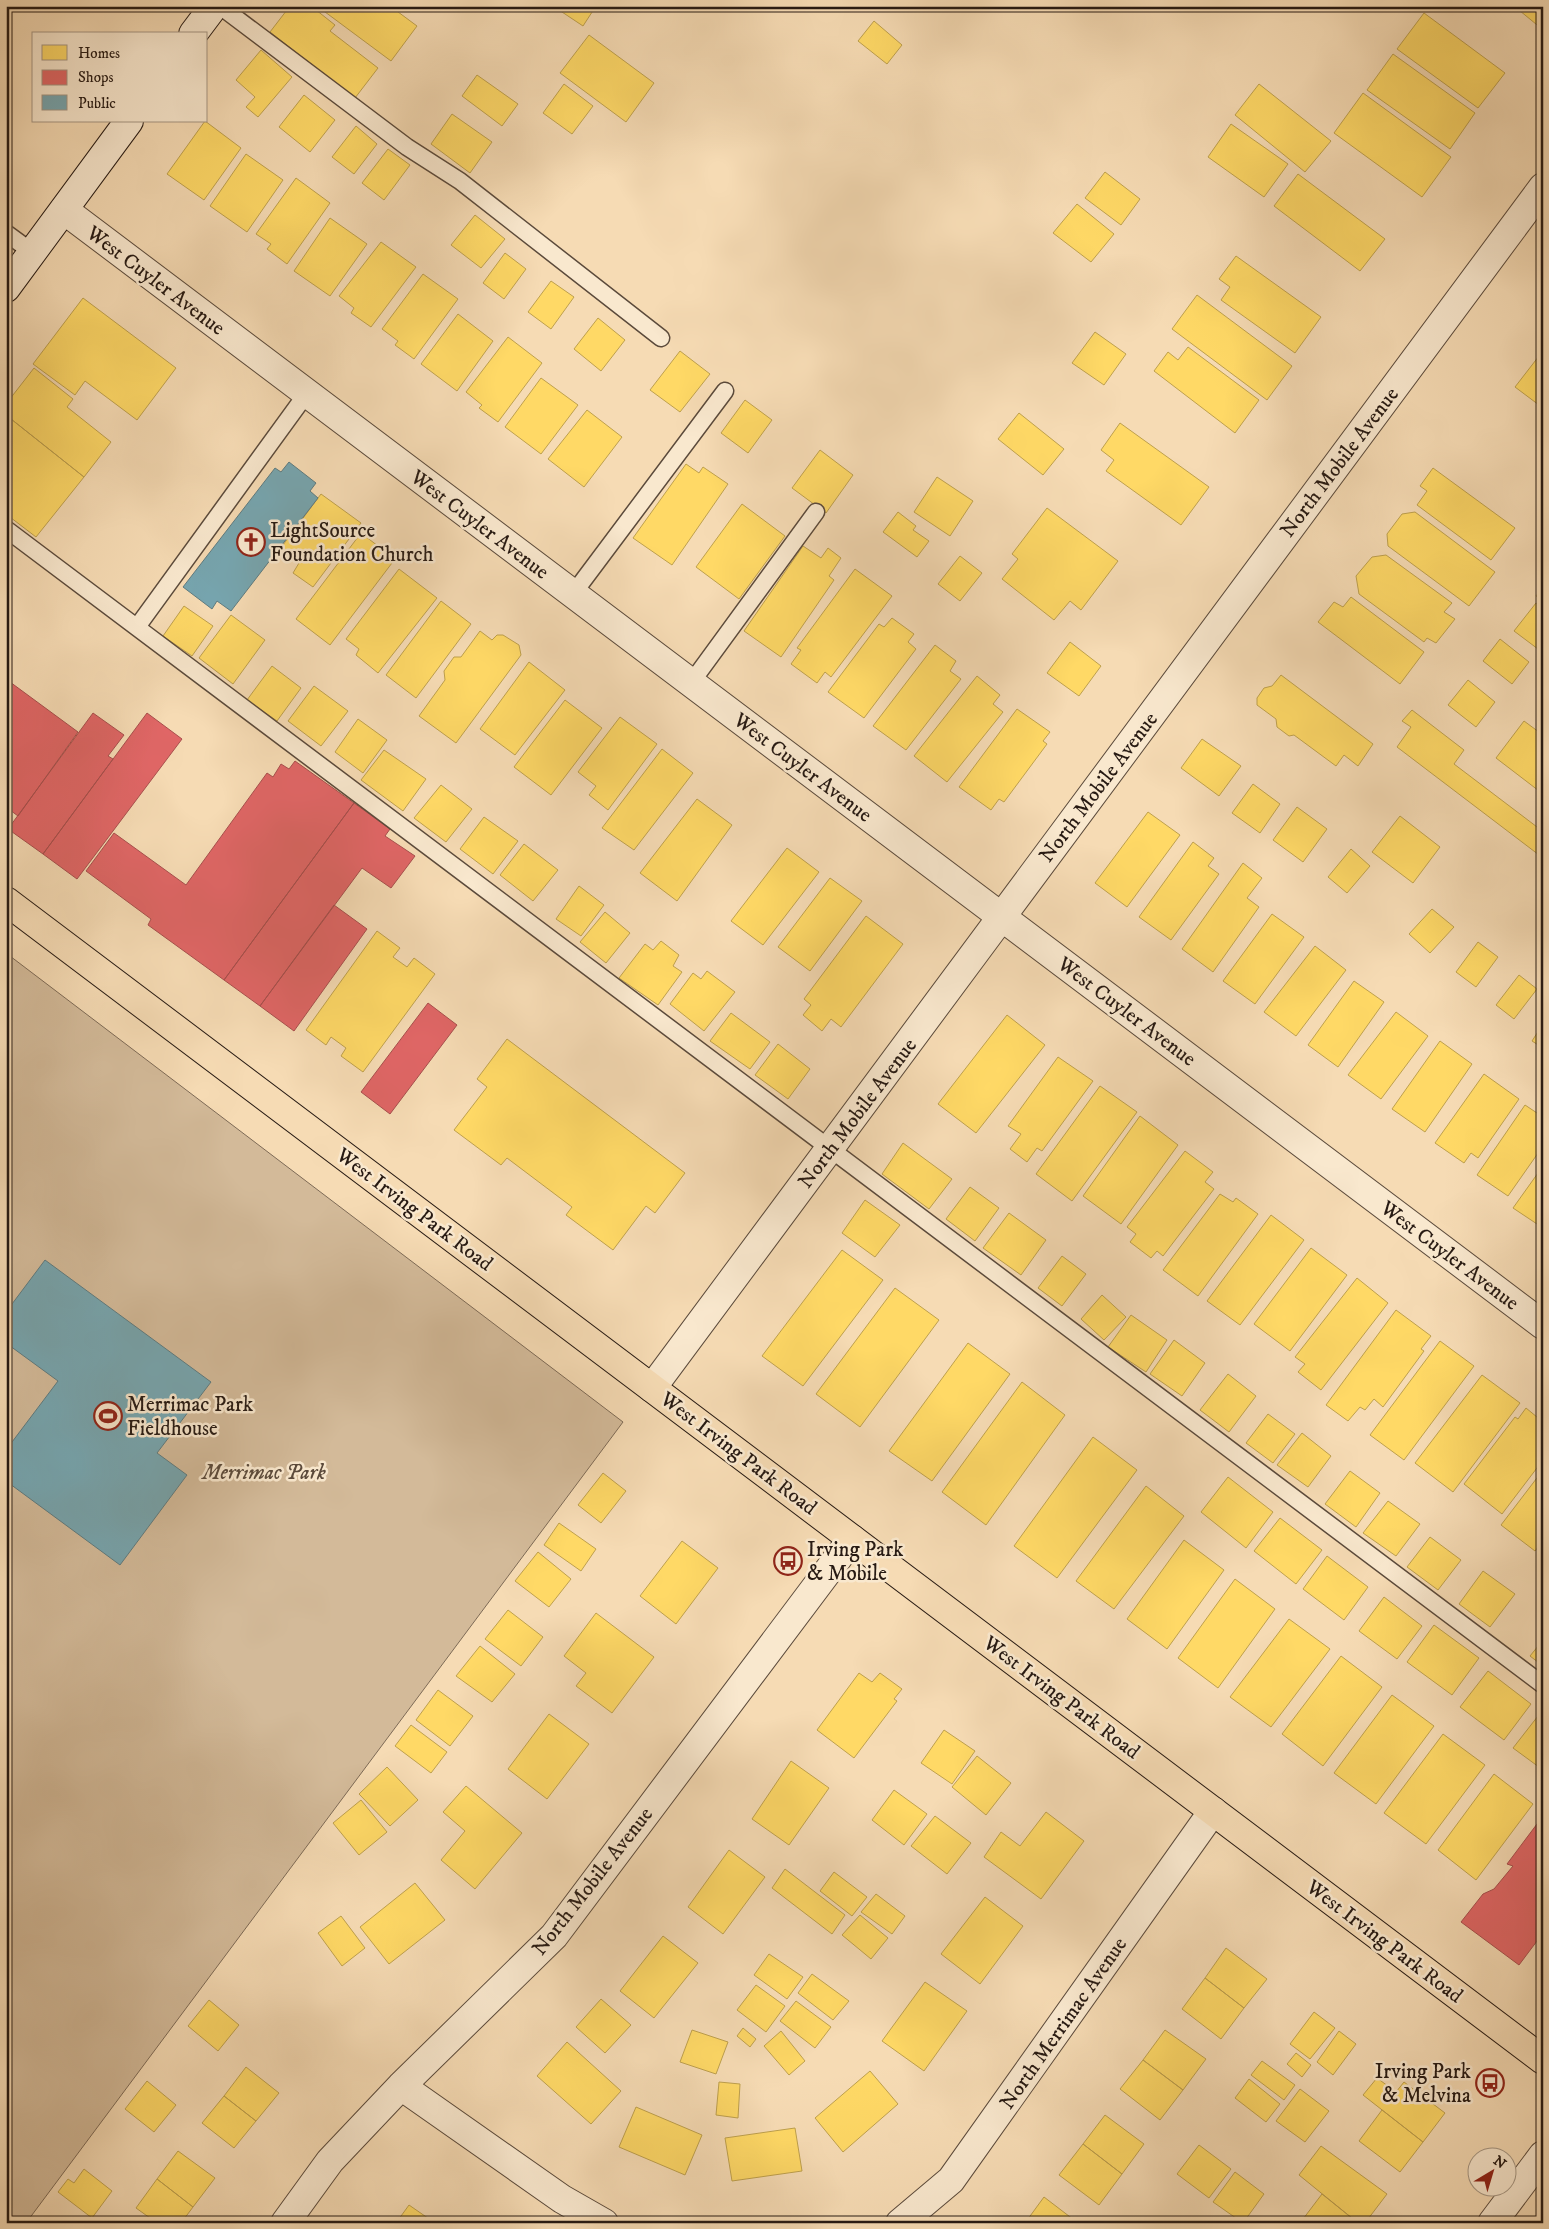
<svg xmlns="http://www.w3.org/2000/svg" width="1549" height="2229" font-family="'IM FELL DW Pica',serif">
<rect width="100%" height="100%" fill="#f6dbb4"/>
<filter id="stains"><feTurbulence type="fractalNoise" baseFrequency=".004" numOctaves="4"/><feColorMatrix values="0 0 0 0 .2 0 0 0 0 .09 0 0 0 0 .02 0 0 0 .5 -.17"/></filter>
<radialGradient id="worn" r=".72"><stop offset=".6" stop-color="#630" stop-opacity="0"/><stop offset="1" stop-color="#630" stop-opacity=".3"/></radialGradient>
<path fill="#d3ba99" stroke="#7d6a56" d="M6,953L623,1422L26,2223H6Z"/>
<path fill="#ffd966" stroke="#bea04d" d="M290,6H311L335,25L330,31L378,68L355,98L270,32Z
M317,6H390L417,26L391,61Z
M553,6H596L583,26Z
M1514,6H1543V28L1542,29Z
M1424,13L1505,73L1478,108L1397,49Z
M874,21L902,45L887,64L858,41Z
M589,35L654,83L626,122L560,73Z
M261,50L292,77L258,117L246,107L255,97L236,80Z
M1393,54L1475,113L1450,149L1367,90Z
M477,75L518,104L502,126L462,96Z
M564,84L593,106L572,134L543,113Z
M1259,84L1331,141L1305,172L1235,115Z
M1363,93L1451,157L1422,197L1334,133Z
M304,95L335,120L310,152L279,127Z
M452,114L492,142L470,173L431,144Z
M205,121L241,148L204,200L167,174Z
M1231,124L1288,164L1264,197L1208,157Z
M356,126L377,144L354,174L332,157Z
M388,149L410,165L384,200L362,183Z
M246,154L283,180L247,232L210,206Z
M1105,172L1140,199L1121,225L1085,198Z
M1298,174L1385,239L1360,271L1274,206Z
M296,178L330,203L287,264L267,249L271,244L256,234Z
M1077,204L1114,234L1091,262L1053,233Z
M475,215L505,239L481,268L451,245Z
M330,218L367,244L330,296L294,271Z
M381,242L416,267L371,327L351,313L354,308L339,296Z
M505,253L526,269L504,299L483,283Z
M1236,256L1321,317L1295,353L1221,300L1230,287L1219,279Z
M423,274L458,299L414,359L395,345L398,341L382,329Z
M551,281L574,297L551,329L528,312Z
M1197,295L1292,366L1267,400L1172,329Z
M83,298L176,368L137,420L85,381L75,395L33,364Z
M458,314L493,341L457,391L421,364Z
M598,318L625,340L601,371L574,349Z
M1095,332L1126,354L1104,385L1072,363Z
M508,337L542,363L498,422L479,408L482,405L466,392Z
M1188,347L1259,400L1235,433L1154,371L1168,352L1178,360Z
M680,351L710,374L680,412L650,390Z
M1539,356L1543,359V408L1515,387Z
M34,368L73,399L67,407L111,442L84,477L6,415V404Z
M541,378L578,405L541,454L505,427Z
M745,400L772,420L748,453L721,433Z
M587,410L622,437L584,487L548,459Z
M1019,413L1064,449L1043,475L998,439Z
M6,415L84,477L36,537L6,514Z
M1120,423L1209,487L1181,525L1106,471L1114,460L1101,450Z
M820,450L853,475L826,513L792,488Z
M686,464L699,473L703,467L728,484L672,565L633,538Z
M1433,468L1515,528L1491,560L1417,505L1427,491L1420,486Z
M937,477L973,501L950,536L914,512Z
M321,494L361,523L313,587L293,573L299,563L280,549Z
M742,504L785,536L739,599L696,567Z
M1047,508L1118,561L1081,610L1070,601L1054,620L1002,579L1018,559L1012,554Z
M898,512L916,526L913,530L929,541L917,557L883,532Z
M1415,512L1495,572L1469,606L1388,546L1387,534L1402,514Z
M361,533L395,559L330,645L296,619Z
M803,546L821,558L828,548L841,558L829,576L834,580L781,657L744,631Z
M1386,555L1452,603L1444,612L1455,619L1436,643L1427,638L1424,642L1359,594L1356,576L1372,557Z
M960,556L982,573L960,601L938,584Z
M399,569L437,598L378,673L356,655L359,649L346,639Z
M855,569L892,596L831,677L825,672L817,683L791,664L801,650L797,648Z
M1543,587V601L1536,596Z
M1351,597L1424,652L1400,684L1318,622L1334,602L1343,607Z
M441,601L471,624L416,698L386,675Z
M1536,603L1543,609L1542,652L1514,631Z
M184,606L213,626L192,656L163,636Z
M231,615L265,640L233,684L199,658Z
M892,618L914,634L908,642L916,649L864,718L828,692L879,624L884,627Z
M480,631L492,640L497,635H503L519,645L521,655L456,743L419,716L445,680L444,671L454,657H461Z
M1500,639L1529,662L1512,684L1483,661Z
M1070,642L1101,666L1079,696L1047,673Z
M935,645L956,661L950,671L961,679L906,750L873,726Z
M529,662L565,690L515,755L480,729Z
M272,666L301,688L277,721L247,700Z
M1281,675L1373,744L1358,766L1344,755L1336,766L1294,735L1289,736L1277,727L1276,719L1257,705V698L1264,688L1272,686Z
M977,676L1000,695L993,704L1003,712L947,782L914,756Z
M1468,680L1495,702L1476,727L1448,705Z
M314,686L348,711L321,746L288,721Z
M565,700L602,728L551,795L514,767Z
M1017,709L1050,732L1043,741L1047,744L1004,802L999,799L991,810L959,787Z
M1412,710L1464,750L1454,764L1541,830L1543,828V858L1397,747L1411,727L1402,721Z
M620,717L657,744L608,810L589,795L596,786L578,772Z
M358,719L387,740L363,773L335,752Z
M1524,721L1543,735V794L1496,758Z
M1202,739L1241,766L1219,796L1181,768Z
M662,749L693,773L634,850L602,828Z
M384,750L426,779L403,811L361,780Z
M1253,784L1280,804L1260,833L1232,813Z
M441,785L472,809L446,842L414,818Z
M697,799L732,825L677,901L640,873Z
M1297,807L1327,829L1303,862L1273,840Z
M1148,812L1180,835L1127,907L1095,883Z
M1400,816L1440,847L1413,883L1372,852Z
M484,817L518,841L493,874L460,849Z
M1193,842L1214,858L1208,866L1219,874L1171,940L1139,917Z
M524,844L558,870L533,901L500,875Z
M787,848L819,872L763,945L731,921Z
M1351,849L1370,866L1347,893L1328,877Z
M1243,863L1262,878L1247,898L1259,907L1213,972L1182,949Z
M830,878L862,901L810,971L778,947Z
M579,886L604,905L581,936L556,919Z
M1432,909L1454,927L1430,953L1409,934Z
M605,912L630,933L606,963L580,942Z
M1272,914L1304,937L1255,1004L1223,981Z
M866,916L903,944L841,1027L831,1019L822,1031L803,1015L811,1005L804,999Z
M377,931L400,948L393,957L407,967L414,958L435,974L363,1072L341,1056L346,1048L331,1037L326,1045L306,1030Z
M661,941L679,955L673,966L682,972L658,1005L619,978L645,944L653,950Z
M1478,942L1498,957L1476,987L1456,972Z
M1315,946L1346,970L1296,1036L1264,1012Z
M707,971L735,992L704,1031L670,1004L693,973L701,979Z
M1519,975L1537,989L1514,1019L1496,1005Z
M1354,981L1384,1002L1338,1067L1308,1045Z
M1396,1012L1428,1036L1381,1099L1348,1075Z
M731,1013L770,1042L750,1069L710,1041Z
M1007,1015L1045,1045L976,1133L938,1104Z
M1543,1024V1048L1532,1041Z
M507,1039L685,1173L655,1213L646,1206L613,1250L566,1215L572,1207L507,1158L501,1165L454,1130L487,1087L477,1079Z
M1440,1041L1472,1064L1425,1132L1392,1109Z
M778,1044L810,1069L788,1099L755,1075Z
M1058,1057L1093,1081L1042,1151L1037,1148L1027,1162L1010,1149L1021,1134L1008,1126Z
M1484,1074L1519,1099L1478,1158L1471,1153L1464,1163L1435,1143Z
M1100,1086L1137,1112L1072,1201L1036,1174Z
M1525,1105L1543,1117V1146L1508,1196L1477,1175Z
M1140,1116L1178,1145L1121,1224L1083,1196Z
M903,1143L952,1179L929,1209L882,1174Z
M1185,1151L1213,1172L1205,1182L1214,1189L1163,1256L1157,1251L1151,1258L1130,1242L1136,1234L1127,1227Z
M1543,1166V1228L1513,1208Z
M970,1187L999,1208L975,1241L946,1219Z
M1220,1194L1233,1202L1236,1198L1258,1214L1198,1296L1163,1270Z
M865,1200L900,1225L875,1257L842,1233Z
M1009,1213L1046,1240L1021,1275L983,1248Z
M1271,1215L1304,1240L1240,1325L1207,1301Z
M1311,1248L1347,1275L1290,1351L1254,1324Z
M842,1250L883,1280L803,1386L762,1356Z
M1062,1256L1086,1274L1062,1306L1038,1288Z
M1357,1278L1388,1303L1321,1390L1298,1372L1305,1364L1295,1357Z
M895,1288L939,1320L860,1427L816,1394Z
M1102,1295L1126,1317L1104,1340L1081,1319Z
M1396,1310L1431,1336L1421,1349L1424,1351L1383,1407L1374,1399L1365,1410L1360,1407L1348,1421L1326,1405Z
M1131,1315L1167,1340L1146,1372L1108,1347Z
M1174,1340L1205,1363L1182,1396L1150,1374Z
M1440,1341L1474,1366L1404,1460L1370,1435Z
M968,1343L1010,1374L932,1481L889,1451Z
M1228,1374L1256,1396L1229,1432L1200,1410Z
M1482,1375L1520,1403L1453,1492L1415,1463Z
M1022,1382L1065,1415L986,1525L942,1492Z
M1526,1408L1543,1422V1460L1502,1514L1464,1484L1515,1417L1518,1419Z
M1268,1414L1295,1434L1273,1463L1246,1443Z
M1302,1433L1331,1456L1308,1487L1277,1465Z
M1093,1437L1137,1470L1057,1578L1014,1546Z
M1543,1470V1541L1535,1551L1501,1525Z
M1350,1471L1380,1493L1356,1527L1325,1504Z
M603,1473L626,1491L601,1523L578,1505Z
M1228,1477L1273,1512L1246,1548L1201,1512Z
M1146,1486L1184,1516L1114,1609L1076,1581Z
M1388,1501L1420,1524L1396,1556L1363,1533Z
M1280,1518L1322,1550L1296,1584L1254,1551Z
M559,1523L596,1549L581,1571L544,1545Z
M1430,1537L1461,1560L1438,1590L1407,1567Z
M1184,1540L1224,1570L1167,1649L1127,1619Z
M682,1541L718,1568L676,1624L640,1596Z
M538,1552L571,1579L549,1607L515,1581Z
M1327,1556L1368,1587L1344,1620L1303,1589Z
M1483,1571L1515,1594L1490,1627L1459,1604Z
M1235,1579L1275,1609L1218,1688L1178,1658Z
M1384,1597L1422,1626L1397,1659L1359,1631Z
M508,1610L543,1637L521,1666L485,1639Z
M596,1613L654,1657L612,1713L576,1686L586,1673L564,1656Z
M1289,1619L1330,1649L1271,1727L1230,1697Z
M1434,1625L1479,1658L1452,1695L1407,1662Z
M1543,1640V1666L1530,1656Z
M480,1646L515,1674L492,1702L456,1676Z
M1341,1656L1382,1687L1323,1766L1282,1734Z
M1488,1671L1531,1704L1504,1740L1460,1707Z
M859,1673L872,1682L880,1673L902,1689L894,1699L897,1701L854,1758L817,1730Z
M438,1690L473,1716L450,1746L416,1720Z
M1392,1695L1434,1726L1376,1804L1334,1773Z
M549,1714L589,1744L547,1799L508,1769Z
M1538,1716L1543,1719V1770L1513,1748Z
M411,1725L447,1752L431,1773L395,1746Z
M944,1730L975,1751L952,1784L921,1763Z
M1443,1734L1485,1765L1426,1844L1384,1813Z
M977,1756L1011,1783L986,1815L952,1787Z
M791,1761L829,1788L789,1845L752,1819Z
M387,1767L418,1800L390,1826L359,1794Z
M1494,1774L1533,1804L1476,1880L1438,1850Z
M466,1786L522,1833L475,1889L441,1860L465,1831L443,1812Z
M894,1790L927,1814L904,1845L872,1820Z
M361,1800L387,1832L359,1855L333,1823Z
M1046,1812L1084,1841L1041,1899L984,1857L1001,1832L1020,1846Z
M935,1816L971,1843L947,1874L911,1846Z
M729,1850L765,1877L723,1934L688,1907Z
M785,1869L845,1915L832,1934L772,1888Z
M834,1872L867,1897L852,1916L820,1891Z
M415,1883L445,1920L389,1964L360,1927Z
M876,1894L905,1916L892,1934L861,1912Z
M985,1897L1023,1926L980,1984L941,1954Z
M860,1915L888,1938L871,1959L842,1935Z
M341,1916L365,1948L342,1966L318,1933Z
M663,1936L698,1963L654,2018L620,1991Z
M1226,1948L1267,1979L1244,2008L1205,1978Z
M769,1954L803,1977L787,1999L754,1975Z
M812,1974L849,2001L833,2020L798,1993Z
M1205,1978L1244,2008L1221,2039L1182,2009Z
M925,1982L967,2011L924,2071L882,2041Z
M756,1985L785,2006L766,2032L737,2010Z
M601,1999L631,2025L605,2053L576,2027Z
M209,2000L239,2025L218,2051L188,2026Z
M796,2001L831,2027L815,2048L780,2021Z
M1314,2012L1335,2028L1310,2059L1290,2044Z
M743,2028L756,2039L750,2047L737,2036Z
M692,2030L728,2042L716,2074L680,2062Z
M1165,2030L1206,2059L1183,2090L1143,2060Z
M781,2031L805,2061L789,2075L764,2046Z
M1339,2031L1356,2044L1333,2075L1317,2062Z
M567,2042L621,2091L591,2124L537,2076Z
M1296,2053L1311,2065L1302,2077L1287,2064Z
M1143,2060L1183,2090L1160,2120L1120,2089Z
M1262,2061L1295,2085L1284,2100L1251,2075Z
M246,2067L279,2093L256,2121L224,2096Z
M870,2071L898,2104L843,2152L815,2118Z
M1377,2078L1396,2092L1404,2082L1445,2113L1423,2142L1363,2095Z
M1249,2079L1280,2104L1266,2122L1235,2098Z
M147,2081L176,2105L154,2132L125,2109Z
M719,2082L740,2084L738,2118L716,2115Z
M1300,2089L1329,2111L1305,2142L1276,2121Z
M224,2096L256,2121L234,2148L202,2123Z
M636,2107L702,2135L685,2175L619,2147Z
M1382,2110L1423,2142L1400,2172L1359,2141Z
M1105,2115L1144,2144L1122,2174L1083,2144Z
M795,2128L802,2171L732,2181L725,2138Z
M1083,2144L1122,2174L1099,2205L1059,2175Z
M1199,2145L1231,2169L1209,2198L1177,2174Z
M1321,2146L1387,2194L1365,2223H1358L1299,2175Z
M178,2151L215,2178L193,2207L157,2179Z
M84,2169L112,2191L92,2218L58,2192L68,2179L74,2183Z
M1235,2172L1264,2194L1243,2223L1213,2202Z
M157,2179L193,2207L181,2223H157L136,2208Z
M1322,2194L1358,2223H1300Z
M1044,2197L1078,2223H1025Z
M409,2205L435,2223H396Z"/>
<path fill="#e06666" stroke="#a84f4d" d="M10,682L78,732L18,816L6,807V686Z
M93,713L124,735L108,756L113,759L43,854L8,829Z
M147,713L182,739L77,879L43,854Z
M295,761L354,803L224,980L148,925L151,919L86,871L114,833L186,885L267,773L273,777L281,764L289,769Z
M354,803L390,829L385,836L415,856L391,888L362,868L260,1006L224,980Z
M334,905L367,929L294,1031L260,1006Z
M428,1003L457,1025L390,1114L361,1092Z
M1543,1816V1933L1519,1965L1461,1922L1483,1894L1494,1889L1513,1866L1507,1864Z"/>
<path fill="#76a5af" stroke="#5e7b80" d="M289,462L316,483L310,491L318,498L231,611L217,601L212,609L183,587L275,468L281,472Z
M45,1260L211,1382L157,1453L187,1475L120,1565L6,1481V1450L58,1381L6,1343V1312Z"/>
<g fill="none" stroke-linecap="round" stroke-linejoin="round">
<defs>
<path id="lane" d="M220,6L407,147L460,181L661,338
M6,233L32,252
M6,529L1543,1685
M573,594L725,391
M137,627L307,393
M691,683L816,512"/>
<path id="street" d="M64,210L1543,1325
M652,1388L1543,187
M401,2086L562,2199L604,2223
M285,2223L330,2161L401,2086L554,1936L852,1539
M900,2223L951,2180L1213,1811
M1492,2223L1543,2155"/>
<path id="secondary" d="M193,34L214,6
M6,288L129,121"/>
<path id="primary" d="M6,901L1543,2060"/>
</defs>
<use href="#lane" stroke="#5b4a3b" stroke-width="19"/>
<use href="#street" stroke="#5b4a3b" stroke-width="30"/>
<use href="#secondary" stroke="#271a13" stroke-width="30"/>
<use href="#primary" stroke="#271a13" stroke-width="30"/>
<use href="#lane" stroke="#f9e8ce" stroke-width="16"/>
<use href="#street" stroke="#f9e8ce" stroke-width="28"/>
<use href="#secondary" stroke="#f9e8ce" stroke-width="28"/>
<use href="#primary" stroke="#f6dbb4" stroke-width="28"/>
</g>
<defs>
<symbol id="church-ring" viewBox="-11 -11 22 22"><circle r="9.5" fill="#f9e8ce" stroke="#8f2418" stroke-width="1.5"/><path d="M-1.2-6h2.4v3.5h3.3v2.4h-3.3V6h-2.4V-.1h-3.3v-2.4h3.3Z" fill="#8f2418"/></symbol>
<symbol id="stadium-ring" viewBox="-11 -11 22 22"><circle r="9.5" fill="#f9e8ce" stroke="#8f2418" stroke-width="1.5"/><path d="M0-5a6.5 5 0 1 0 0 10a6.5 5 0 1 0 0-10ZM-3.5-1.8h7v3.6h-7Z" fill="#8f2418"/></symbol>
<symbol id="bus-ring" viewBox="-11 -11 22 22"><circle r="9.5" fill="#f9e8ce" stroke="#8f2418" stroke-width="1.5"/><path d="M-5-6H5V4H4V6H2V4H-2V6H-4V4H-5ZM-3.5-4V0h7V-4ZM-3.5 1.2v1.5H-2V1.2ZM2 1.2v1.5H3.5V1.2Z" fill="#8f2418"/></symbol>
</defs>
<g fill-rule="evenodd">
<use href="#church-ring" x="235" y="526" width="32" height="32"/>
<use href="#stadium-ring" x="92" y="1400" width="32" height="32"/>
<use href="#bus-ring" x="772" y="1545" width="32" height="32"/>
<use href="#bus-ring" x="1474" y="2067" width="32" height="32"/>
</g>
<g text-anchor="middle" stroke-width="5" stroke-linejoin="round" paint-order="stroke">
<g font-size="21" fill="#271a13" stroke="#f9e8ce">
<text transform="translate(156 280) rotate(37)" y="7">West Cuyler Avenue</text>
<text transform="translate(1339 462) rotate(-53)" y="7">North Mobile Avenue</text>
<text transform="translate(480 524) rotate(37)" y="7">West Cuyler Avenue</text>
<text transform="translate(803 767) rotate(37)" y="7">West Cuyler Avenue</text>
<text transform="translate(1098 787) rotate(-53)" y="7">North Mobile Avenue</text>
<text transform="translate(1127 1011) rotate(37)" y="7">West Cuyler Avenue</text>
<text transform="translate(857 1113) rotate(-53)" y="7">North Mobile Avenue</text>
<text transform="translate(415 1209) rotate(37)" y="7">West Irving Park Road</text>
<text transform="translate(1450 1255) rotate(37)" y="7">West Cuyler Avenue</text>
<text transform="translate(739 1453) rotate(37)" y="7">West Irving Park Road</text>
<text transform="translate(1062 1697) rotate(37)" y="7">West Irving Park Road</text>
<text transform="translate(592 1881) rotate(-52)" y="7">North Mobile Avenue</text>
<text transform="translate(1385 1941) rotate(37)" y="7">West Irving Park Road</text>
<text transform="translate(1063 2023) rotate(-55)" y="7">North Merrimac Avenue</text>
</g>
<g font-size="21" fill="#271a13" stroke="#f9e8ce" text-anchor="start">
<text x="270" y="537">LightSource<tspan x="270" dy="24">Foundation Church</tspan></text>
<text x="127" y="1411">Merrimac Park<tspan x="127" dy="24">Fieldhouse</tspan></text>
<text x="807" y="1556">Irving Park<tspan x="807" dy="24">&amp; Mobile</tspan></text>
<text x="1471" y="2078" text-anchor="end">Irving Park<tspan x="1471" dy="24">&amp; Melvina</tspan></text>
</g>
<g font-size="21" font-style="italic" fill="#5b4a3b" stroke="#f9e8ce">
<text x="264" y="1479">Merrimac Park</text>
</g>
</g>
<rect width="1549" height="2229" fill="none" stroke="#f6dbb4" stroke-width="25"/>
<rect x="8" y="8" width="1534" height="2214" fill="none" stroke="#271a13" stroke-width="2.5"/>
<rect x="12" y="12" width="1524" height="2204" fill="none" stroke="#271a13"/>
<rect x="32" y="32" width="175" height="90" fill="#f9e8ce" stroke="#a59683"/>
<rect x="42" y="45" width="25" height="15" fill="#ffd966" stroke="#a59683"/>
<text x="78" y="58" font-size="15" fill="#271a13">Homes</text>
<rect x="42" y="70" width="25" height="15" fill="#e06666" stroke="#a59683"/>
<text x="78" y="82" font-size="15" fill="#271a13">Shops</text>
<rect x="42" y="95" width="25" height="15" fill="#76a5af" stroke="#a59683"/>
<text x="78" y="108" font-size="15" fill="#271a13">Public</text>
<g transform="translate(1492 2172) rotate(38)"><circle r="24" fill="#f9e8ce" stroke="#a59683"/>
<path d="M0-4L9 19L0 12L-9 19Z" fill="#8f2418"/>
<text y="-8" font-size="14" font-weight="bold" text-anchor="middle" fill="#271a13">N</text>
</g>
<rect width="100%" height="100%" filter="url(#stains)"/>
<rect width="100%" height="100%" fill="url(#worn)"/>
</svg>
